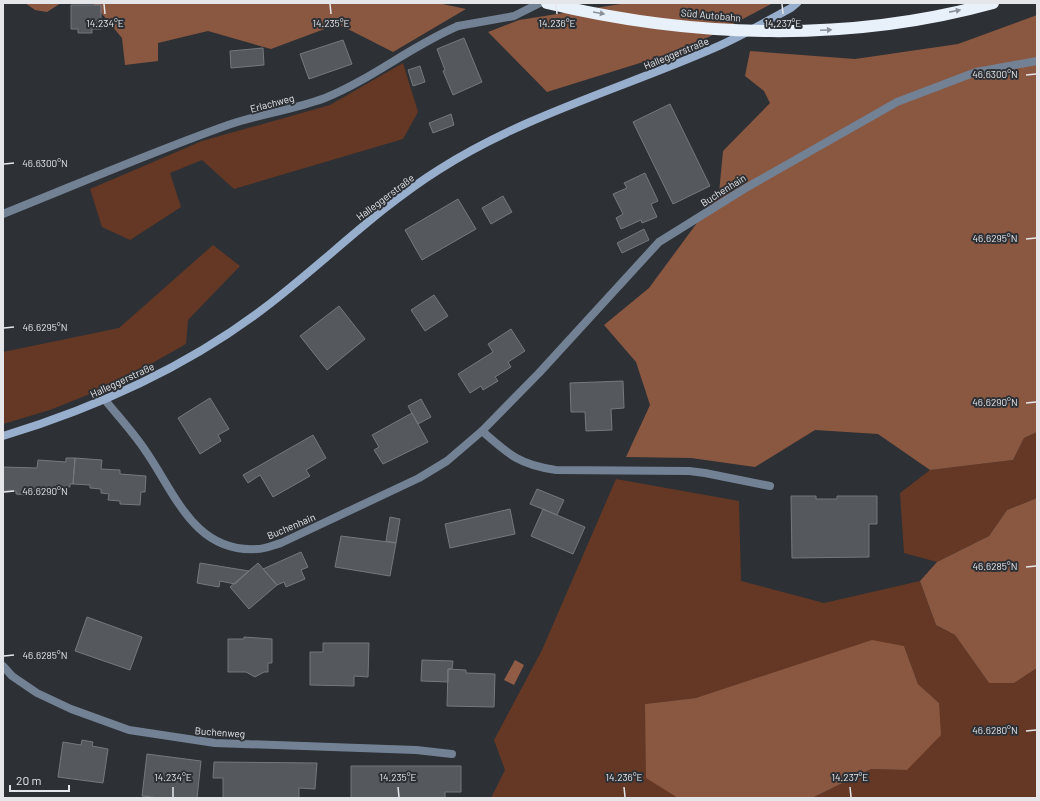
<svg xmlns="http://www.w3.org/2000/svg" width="1040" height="801" font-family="Barlow,sans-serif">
<rect width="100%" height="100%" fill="#2d3035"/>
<path fill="#643824" d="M403,63L418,112L403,139L234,189L202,160L170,173L181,207L130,240L102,227L90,189L202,141L330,105Z
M213,245L240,266L188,320L186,344L117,383L50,410L3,424V352L119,328Z
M1037,432V498L1007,510L989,536L937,562L904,553L900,493L930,470L1013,460L1024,438Z
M616,479L739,501L741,581L824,603L920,581L936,625L955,635L989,683H1014L1037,668V798H812L871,769L907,770L939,703L918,684L904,646L696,698L645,704L678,798H491L505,770L494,740L542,650Z"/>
<path fill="#8a5740" d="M25,3H61L47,12L35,10Z
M93,3H438L466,9L393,52L338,24L271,49L208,31L158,43V61L125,65L122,38Z
M627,3H773L688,48L547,92L488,32L519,20Z
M1037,15V432L1024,438L1013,460L930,470L878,434L815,430L755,467L691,458L626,457L650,405L636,362L604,325L649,288L719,193L723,151L770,103L764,91L745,76L750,51L855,59L958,44Z
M1037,498V668L1014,683H989L955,635L936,625L920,581L937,562L989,536L1007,510Z
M872,640L904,646L918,684L939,703L941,735L907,770L871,769L812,798H678L646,778L645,704L696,698Z"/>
<path fill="#905c46" d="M515,660L524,665L514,685L504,680Z"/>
<path fill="#55595e" stroke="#75797e" d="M71,5H101V29H92V33H78V29H71Z
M464,38L482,82L453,95L443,71L445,70L437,49Z
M343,40L352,64L309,79L300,54Z
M263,48L264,65L231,68L230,51Z
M420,66L425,82L413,86L408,70Z
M670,104L710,186L673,204L633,122Z
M451,114L454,125L433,133L429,123Z
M645,173L658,201L651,204L657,217L642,223L641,220L621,229L616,218L623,214L613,194L627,188L624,183Z
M503,196L512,212L491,224L482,208Z
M458,199L476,229L422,260L405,230Z
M644,229L649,240L622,253L617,243Z
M434,295L448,316L425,331L411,310Z
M339,306L365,339L327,370L300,336Z
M511,329L525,351L508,362L511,367L495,377L498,381L483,390L481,386L470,393L458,374L493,352L488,344Z
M623,381L624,408L611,409L612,430L586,431L585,412H571L570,383Z
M210,398L229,429L218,435L221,441L200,454L178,418Z
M421,399L431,417L418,424L408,406Z
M412,413L428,442L383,464L374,450L379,447L372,435Z
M313,435L326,458L306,470L310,476L273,497L260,475L248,483L243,475Z
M66,458H75L73,484H70V487H41L40,491L27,490V495L16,494V491H3V467L37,468L38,460L66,462Z
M75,458L102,460L101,469L120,470V474L146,476L145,492H141L140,505L120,504V501L108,500L109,494L101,493V489L90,488V485L73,484Z
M537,489L564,500L557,515L530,504Z
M791,496H816V499H837V496H877V524H869V557L792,558Z
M510,509L515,534L450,548L445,524Z
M543,509L585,527L573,554L531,536Z
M390,517L400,519L396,543L386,541Z
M341,536L396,543L390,576L335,567Z
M301,552L308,567L301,570L305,579L286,587L284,582L277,585L263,569Z
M200,563L249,571L235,584L220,581L219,587L197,583Z
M258,563L277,585L249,609L230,587Z
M87,617L142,637L130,670L75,651Z
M244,637L272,639V663H268V672H264L255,677L246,672H228V639H244Z
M323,643H369L368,677L354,676V686L310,685V652H323Z
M422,660L453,661L452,669H448V682L421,681Z
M448,669L466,670V673L495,674L494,707L447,706Z
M82,740L93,742L92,746L108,749L103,783L58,777L63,742L81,745Z
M147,754L201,761L197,798H160L142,796Z
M214,762L317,763L315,789L299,788V798H223V778H213Z
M351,766H461V792H445V798H351Z"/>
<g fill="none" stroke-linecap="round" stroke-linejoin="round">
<path stroke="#728194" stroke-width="8" d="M458,26L514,16L540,3
M482,431C509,455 520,465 556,470L689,471L705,473L770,486"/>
<path stroke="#728194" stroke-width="8" d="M3,214C78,184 152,152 228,125C260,114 293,110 325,98C372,79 411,46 458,26
M105,400C118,416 133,432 145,450C175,493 194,553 257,549C265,549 273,545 281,543L419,478L447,461L482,431L539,373L659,242L744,189L897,102L976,72L1037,61
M3,666L12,676L37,693L71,709L129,730L215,743L416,750L452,754"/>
<path stroke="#98aecd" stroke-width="8" d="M3,436C95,408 185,368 263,309C323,264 376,209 440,169C525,115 623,88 714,48C740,37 765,22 791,8L797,3"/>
<path stroke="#e8f0f9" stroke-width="12" d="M547,3C692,38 849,43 993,3"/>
</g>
<defs><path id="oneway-solid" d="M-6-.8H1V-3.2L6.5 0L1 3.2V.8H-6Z"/></defs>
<g fill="#8a9097">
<use href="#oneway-solid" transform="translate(955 11) rotate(-11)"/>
<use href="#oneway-solid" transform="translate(599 13) rotate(10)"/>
<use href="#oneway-solid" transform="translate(826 30) rotate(-2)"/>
</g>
<path fill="none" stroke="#e4e6e9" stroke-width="1.5" d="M104,4L105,14M330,4L331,14M556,4L557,14M782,4L783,14M1026,75L1036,74M4,164L14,163M1026,239L1036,238M4,328L14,327M1026,403L1036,402M4,492L14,491M1026,567L1036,566M4,656L14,655M1026,731L1036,730M173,787V797M398,787L399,797M624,787L625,797M850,787L851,797"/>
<g text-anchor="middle" stroke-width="4" stroke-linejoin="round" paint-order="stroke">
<g font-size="10" fill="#e4e6e9" stroke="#2d3035">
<text transform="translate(711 15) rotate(5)" y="4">Süd Autobahn</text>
<text transform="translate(676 53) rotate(-22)" y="4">Halleggerstraße</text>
<text transform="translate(272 103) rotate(-15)" y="4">Erlachweg</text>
<text transform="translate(723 190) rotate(-32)" y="4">Buchenhain</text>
<text transform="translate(385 197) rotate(-37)" y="4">Halleggerstraße</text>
<text transform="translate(122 380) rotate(-25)" y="4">Halleggerstraße</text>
<text transform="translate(291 526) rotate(-23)" y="4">Buchenhain</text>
<text transform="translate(220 732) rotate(4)" y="4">Buchenweg</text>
</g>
</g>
<g font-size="10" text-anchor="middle" fill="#e4e6e9" stroke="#2d3035" stroke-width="4" stroke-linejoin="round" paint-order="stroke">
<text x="105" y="27">14.234°E</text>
<text x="331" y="27">14.235°E</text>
<text x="557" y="27">14.236°E</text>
<text x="783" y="27">14.237°E</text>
<text x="995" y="78">46.6300°N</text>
<text x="45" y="167">46.6300°N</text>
<text x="995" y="242">46.6295°N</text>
<text x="45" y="331">46.6295°N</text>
<text x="995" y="406">46.6290°N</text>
<text x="45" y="495">46.6290°N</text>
<text x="995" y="570">46.6285°N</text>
<text x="45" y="659">46.6285°N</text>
<text x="995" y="734">46.6280°N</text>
<text x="173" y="781">14.234°E</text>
<text x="398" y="781">14.235°E</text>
<text x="624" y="781">14.236°E</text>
<text x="850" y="781">14.237°E</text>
</g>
<rect width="1040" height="801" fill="none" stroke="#e4e6e9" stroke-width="8"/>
<path d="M10 785v6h59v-6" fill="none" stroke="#e4e6e9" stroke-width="2"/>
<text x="16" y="785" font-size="12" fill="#e4e6e9" stroke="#2d3035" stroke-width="3" paint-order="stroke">20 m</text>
</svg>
